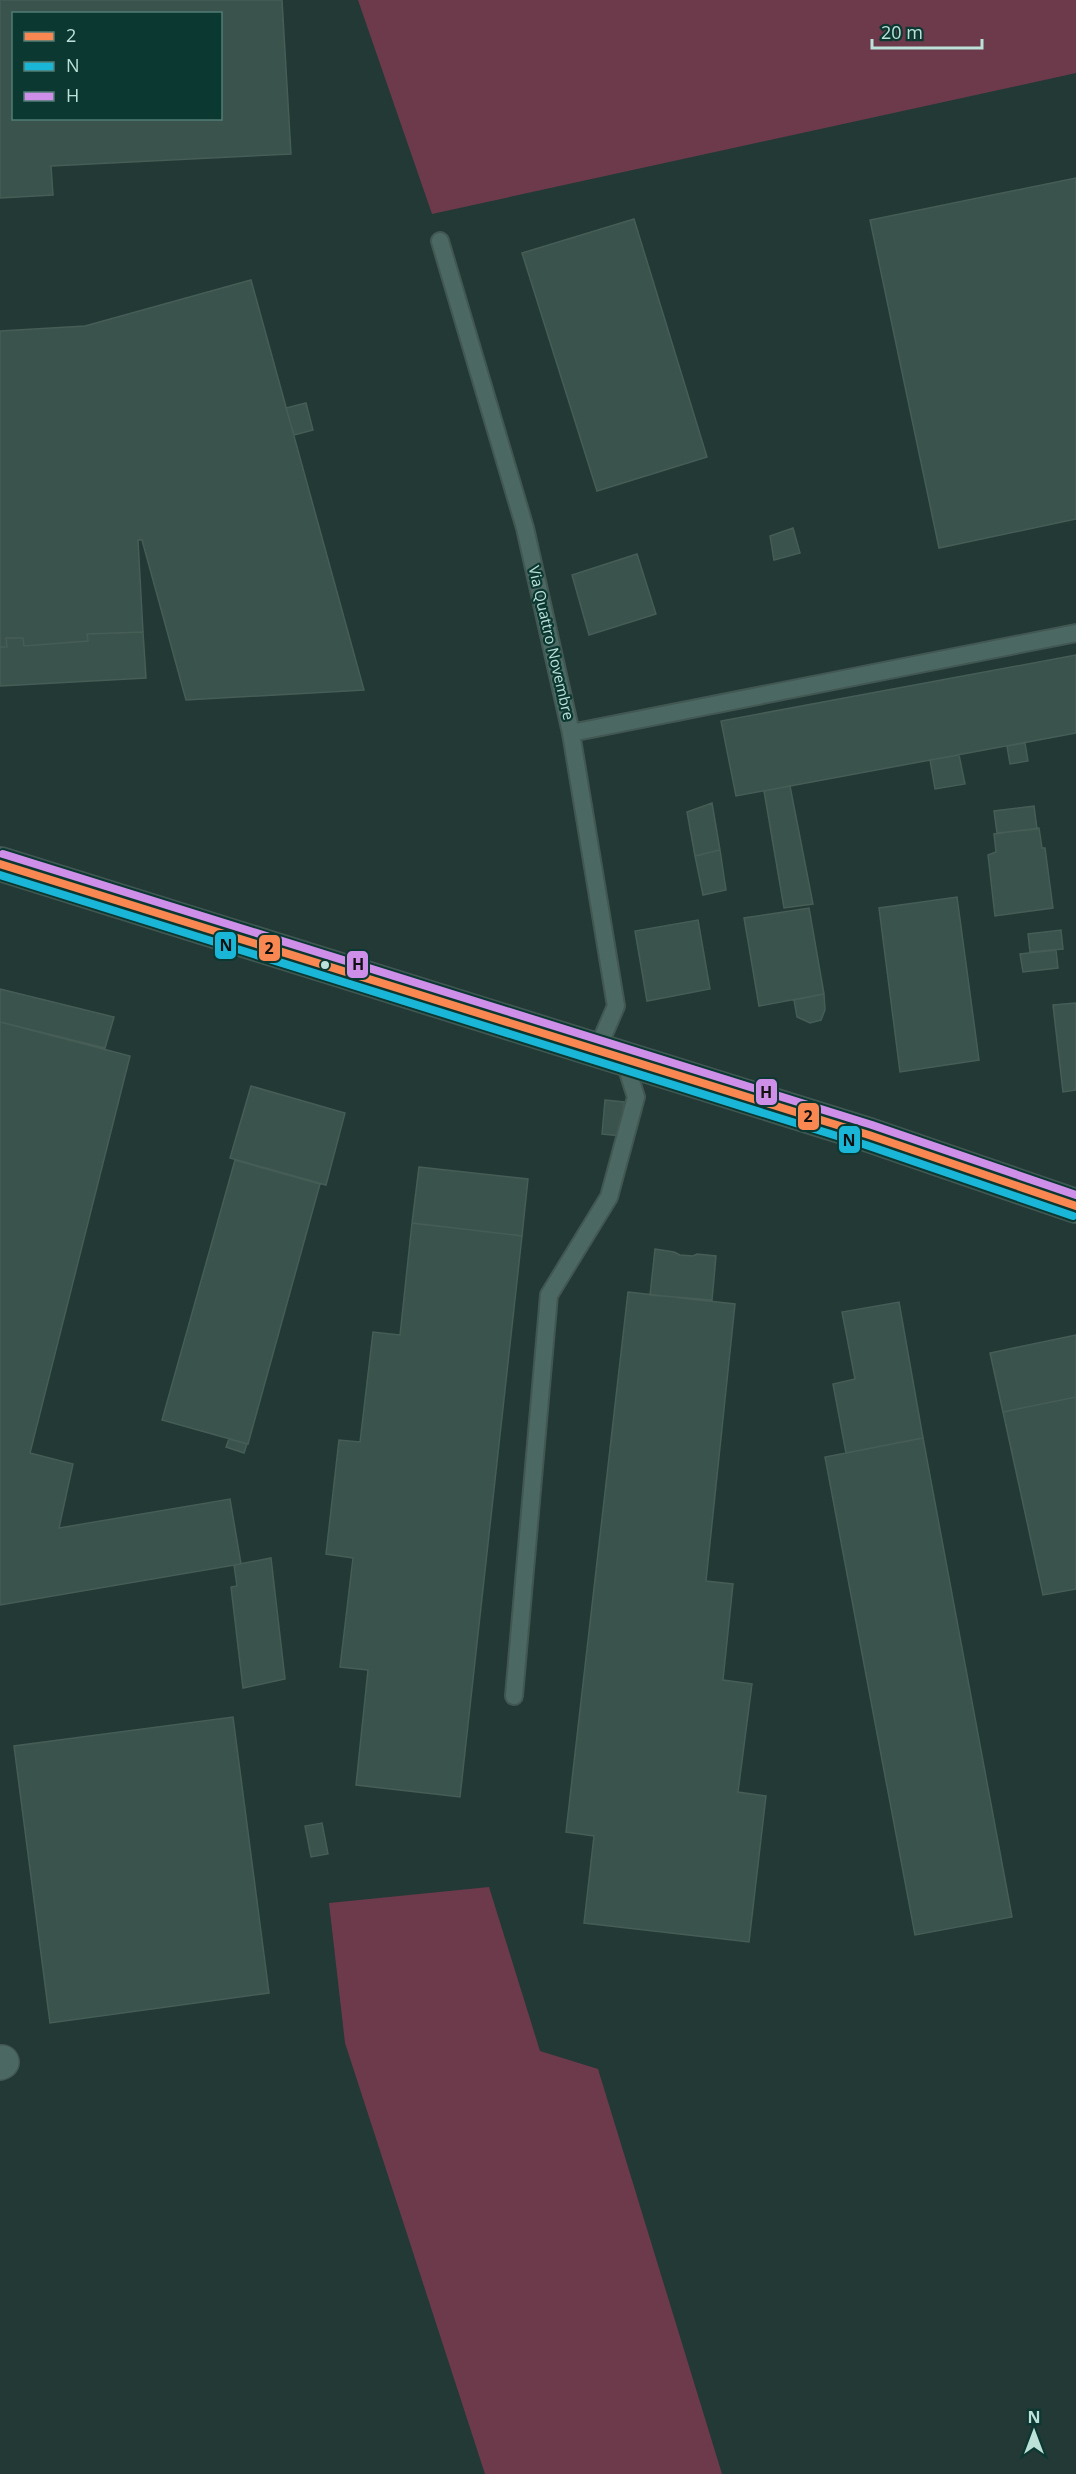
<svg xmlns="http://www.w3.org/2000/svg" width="1076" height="2474" font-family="'Open Sans',sans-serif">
<rect width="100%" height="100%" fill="#223936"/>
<path fill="#6d3a4b" d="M358,0H1076V73L432,214Z
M489,1887L540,2051L598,2069L722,2474H485L345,2043L329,1903Z"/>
<path fill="#3a534d" stroke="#465d56" stroke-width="1.5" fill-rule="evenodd" d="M0,0H282L291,154L51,166L53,195L0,198ZM14,14H220V118H14Z
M1076,178V519L939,548L870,220Z
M634,219L707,457L597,491L522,253Z
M251,280L364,690L186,700L142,540H138L143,632L87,634L88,641L24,646L23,638H6L7,647H0V331L85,326Z
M306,403L313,430L294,435L286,408Z
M793,528L800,553L774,560L770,536Z
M637,554L656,614L589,635L572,575Z
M143,632L146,678L0,686V647H7L6,638H23L24,646L88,641L87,634Z
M1076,655V733L736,796L721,721Z
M1025,743L1028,761L1010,764L1007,746Z
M959,755L965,784L935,789L930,760Z
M790,786L813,904L784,908L764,791Z
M712,803L720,850L695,856L687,812Z
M1034,806L1037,829L997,833L994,811Z
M1039,828L1042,848H1045L1053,908L995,916L988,855L996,852L994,834Z
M720,850L726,890L703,895L695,856Z
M957,897L979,1060L900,1072L879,908Z
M809,908L824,994L759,1006L744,918Z
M698,920L710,989L647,1001L635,931Z
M1061,930L1063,949L1030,952L1028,934Z
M1056,950L1058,968L1023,972L1020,954Z
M0,989L114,1017L105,1048L0,1022Z
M824,994L825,1010L821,1020L810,1023L797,1017L794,1000Z
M1076,1003V1090L1063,1092L1053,1005Z
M0,1022L130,1056L30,1453L73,1464L59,1528L230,1499L241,1564L0,1605Z
M251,1086L345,1113L326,1185L230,1158Z
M605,1100L624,1102L621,1136L602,1134Z
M235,1160L320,1184L248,1444L162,1420Z
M419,1167L528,1179L522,1236L412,1223Z
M412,1223L522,1236L460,1797L356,1785L368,1670L340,1667L353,1558L326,1554L339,1440L360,1442L373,1332L400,1335Z
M655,1249L674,1252L680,1255L693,1256L697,1254L716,1256L712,1300L650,1295Z
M628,1292L735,1304L706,1581L733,1584L723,1680L752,1684L738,1792L766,1796L749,1942L584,1923L594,1836L566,1832Z
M899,1302L923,1438L846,1453L833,1384L855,1379L842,1312Z
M1076,1335V1397L1003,1412L990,1353Z
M1076,1397V1589L1043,1595L1003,1412Z
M923,1438L1012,1917L915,1935L825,1457Z
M229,1439L247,1444L244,1453L226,1447Z
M271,1558L285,1679L243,1688L231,1587L237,1586L234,1565Z
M233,1717L269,1993L50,2023L14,1746Z
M322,1823L328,1854L311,1857L305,1826Z"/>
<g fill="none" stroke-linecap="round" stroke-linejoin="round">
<defs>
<path id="service" d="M440,241L525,528L571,733L616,1006L597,1050
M571,733L1076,633
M514,1696L549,1295L609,1197L636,1097L624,1059"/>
<path id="minor" d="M0,2063L2,2062"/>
<path id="tertiary" d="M0,864L869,1135L1076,1206"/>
</defs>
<use href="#service" stroke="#425752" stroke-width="20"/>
<use href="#minor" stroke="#425752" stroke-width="36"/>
<use href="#tertiary" stroke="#425752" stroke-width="36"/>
<use href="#service" stroke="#4c6863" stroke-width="16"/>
<use href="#minor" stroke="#4c6863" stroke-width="33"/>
<use href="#tertiary" stroke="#4c6863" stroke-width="33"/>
<defs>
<path id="bus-1" d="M0,864L869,1135L1076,1206"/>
<path id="bus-2" d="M0,875L866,1145L1073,1216"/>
<path id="bus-3" d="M3,854L872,1125L1076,1195"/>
</defs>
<use href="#bus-1" stroke="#0c3832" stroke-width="12"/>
<use href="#bus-2" stroke="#0c3832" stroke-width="12"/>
<use href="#bus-3" stroke="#0c3832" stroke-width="12"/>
<use href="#bus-1" stroke="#f88751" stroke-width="8"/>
<use href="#bus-2" stroke="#1ab6d8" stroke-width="8"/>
<use href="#bus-3" stroke="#ce8fe9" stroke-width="8"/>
</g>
<circle fill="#bce1d9" stroke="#0c3832" stroke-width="2" cx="325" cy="965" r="5"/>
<g text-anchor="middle" stroke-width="4.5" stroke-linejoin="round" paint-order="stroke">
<g font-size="15" fill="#bce1d9" stroke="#0c3832">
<text transform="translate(551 643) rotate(77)" y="5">Via Quattro Novembre</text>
</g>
</g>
<g stroke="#0c3832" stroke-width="2">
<rect x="214" y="931" width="23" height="29" rx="6" fill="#1ab6d8"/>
<rect x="258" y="934" width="23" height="28" rx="6" fill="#f88751"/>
<rect x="346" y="950" width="23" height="29" rx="6" fill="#ce8fe9"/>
<rect x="755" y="1078" width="23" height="28" rx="6" fill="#ce8fe9"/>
<rect x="797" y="1102" width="23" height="29" rx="6" fill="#f88751"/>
<rect x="838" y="1125" width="23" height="29" rx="6" fill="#1ab6d8"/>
</g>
<g font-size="16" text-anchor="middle" font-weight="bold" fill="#111">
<text x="226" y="951">N</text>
<text x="269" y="954">2</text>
<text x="358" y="970">H</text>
<text x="766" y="1098">H</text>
<text x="808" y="1122">2</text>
<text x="849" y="1146">N</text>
</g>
<rect x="12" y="12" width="210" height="108" fill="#0c3832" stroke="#527c75" stroke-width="1.5"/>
<rect x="24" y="32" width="30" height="9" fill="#f88751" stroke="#527c75" stroke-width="1.5"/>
<text x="66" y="42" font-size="18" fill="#bce1d9">2</text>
<rect x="24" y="62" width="30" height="9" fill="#1ab6d8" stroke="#527c75" stroke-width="1.5"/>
<text x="66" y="72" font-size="18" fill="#bce1d9">N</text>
<rect x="24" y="92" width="30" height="9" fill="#ce8fe9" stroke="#527c75" stroke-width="1.5"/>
<text x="66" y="102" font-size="18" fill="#bce1d9">H</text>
<g transform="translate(1034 2432)" stroke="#0c3832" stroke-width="4.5" paint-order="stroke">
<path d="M0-4.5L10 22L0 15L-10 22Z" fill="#bce1d9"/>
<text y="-9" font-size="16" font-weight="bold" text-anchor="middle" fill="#bce1d9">N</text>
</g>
<path d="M872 39v9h110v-9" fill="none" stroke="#bce1d9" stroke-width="3"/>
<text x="881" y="39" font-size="18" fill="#bce1d9" stroke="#0c3832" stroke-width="4.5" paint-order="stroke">20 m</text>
</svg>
